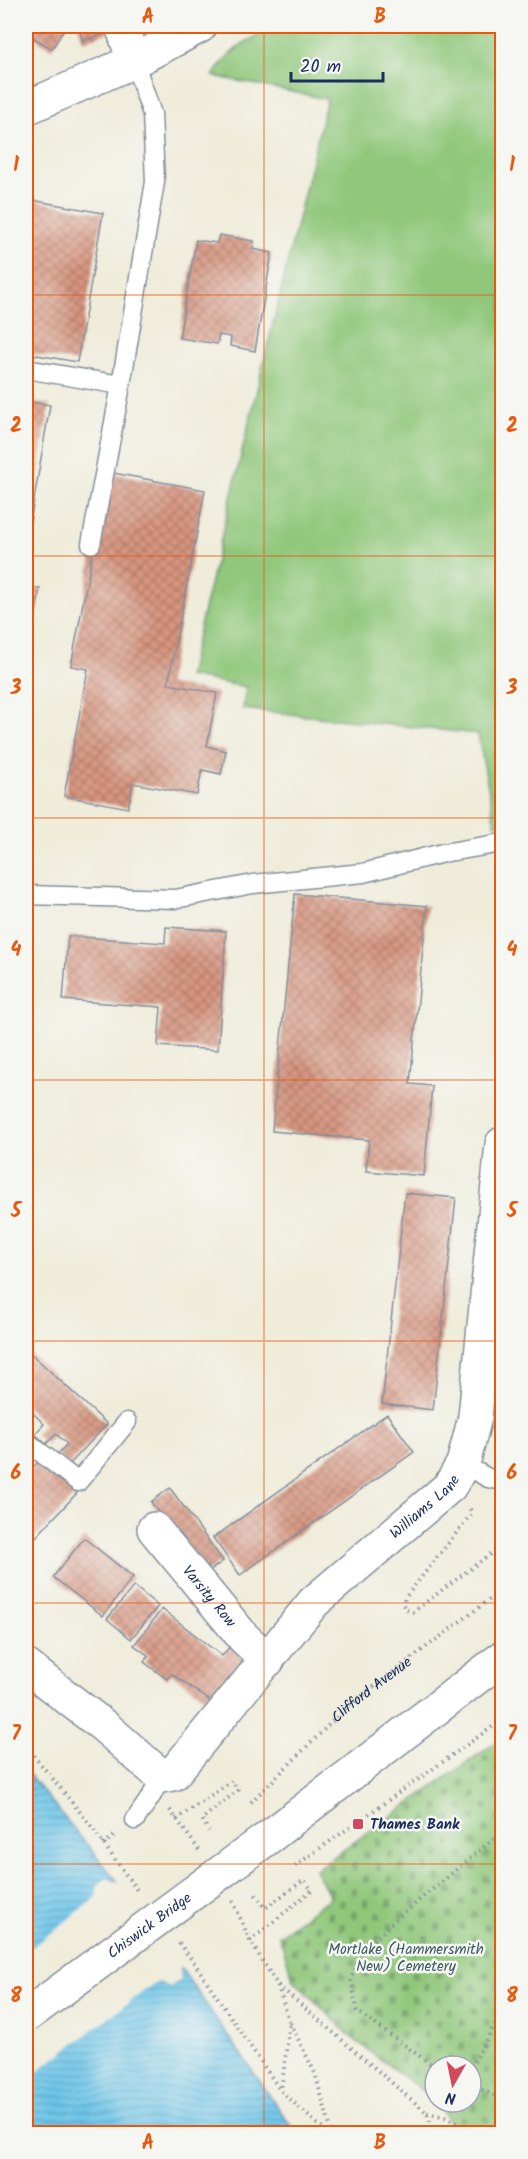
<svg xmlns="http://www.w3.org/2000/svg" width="528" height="2159" font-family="Kalam,sans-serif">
<defs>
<pattern id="cemetery-stones" width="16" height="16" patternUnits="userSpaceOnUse" patternTransform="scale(1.5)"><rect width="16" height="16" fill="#90c77a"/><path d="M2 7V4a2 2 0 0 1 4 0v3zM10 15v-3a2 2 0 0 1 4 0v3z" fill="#75a267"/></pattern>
<pattern id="water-rules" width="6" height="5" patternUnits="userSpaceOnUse" patternTransform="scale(1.5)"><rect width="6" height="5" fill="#6bc4e9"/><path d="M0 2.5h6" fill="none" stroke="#57a0c0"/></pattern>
<pattern id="building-cross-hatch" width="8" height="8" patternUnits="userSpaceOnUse" patternTransform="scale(1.5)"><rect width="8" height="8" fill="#d7957f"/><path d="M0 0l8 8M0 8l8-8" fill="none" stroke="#ae7a6b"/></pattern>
</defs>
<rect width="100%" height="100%" fill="#f6f6f2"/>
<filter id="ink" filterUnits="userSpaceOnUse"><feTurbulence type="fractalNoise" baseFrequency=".0167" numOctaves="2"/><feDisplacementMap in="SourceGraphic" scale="12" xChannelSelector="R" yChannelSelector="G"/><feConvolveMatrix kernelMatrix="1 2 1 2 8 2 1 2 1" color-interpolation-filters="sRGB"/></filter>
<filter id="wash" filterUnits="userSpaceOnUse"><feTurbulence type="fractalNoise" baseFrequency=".008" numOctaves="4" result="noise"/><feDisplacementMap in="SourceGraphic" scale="24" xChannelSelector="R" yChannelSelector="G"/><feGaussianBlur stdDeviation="1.35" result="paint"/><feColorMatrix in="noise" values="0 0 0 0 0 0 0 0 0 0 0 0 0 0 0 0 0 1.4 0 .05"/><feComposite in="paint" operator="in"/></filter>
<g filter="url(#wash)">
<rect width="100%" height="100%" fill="#efecda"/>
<path fill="url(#cemetery-stones)" stroke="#567b6c" stroke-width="1.5" d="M502,1738V2133H456L436,2102H471V2066H435V2100L352,2038L293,1979L279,1935L331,1897L315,1870Z"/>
<path fill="#90c77a" stroke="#567b6c" stroke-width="1.5" d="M285,26H502V822L495,824L478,734L243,709L246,687L188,676L327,99L213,76C232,46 251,36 285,26Z"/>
<path fill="url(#water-rules)" stroke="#437aa4" stroke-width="1.5" d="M26,1771L118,1882L107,1878L97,1885L98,1897L152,1985L160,1981L170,1987L181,1979L180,1967L296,2133H26Z"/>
<path fill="#efecda" d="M107,1878L118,1882L120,1880L121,1883L118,1885L107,1881L100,1887L101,1896L153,1981L160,1978L170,1984L178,1977L177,1967L180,1964L182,1965L180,1967L181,1979L170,1987L160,1982L152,1985L26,2080V1952L97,1897V1885Z"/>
<g id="blocks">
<path fill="url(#building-cross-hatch)" d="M26,26H66L52,49L26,33Z
M78,26H114L115,30L83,41Z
M26,199L103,213L77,362L26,353Z
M219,235L254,241L253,249L272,253L255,351L230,346L231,337L219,335L217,344L179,338L196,240L217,243Z
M26,401L50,405L27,541L26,540Z
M108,472L205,490L168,684L217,693L207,746L226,751L221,774L202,770L197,795L133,783L128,808L64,796L88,669L71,666Z
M26,587L40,589L27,666H26Z
M295,894L427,906L410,1084L432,1086L424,1176L366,1171L369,1140L272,1131Z
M166,927L226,931L218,1050L158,1046L161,1007L63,1000L68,936L165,943Z
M405,1193L456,1198L433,1410L382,1404Z
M26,1349L107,1424L69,1465L57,1455L67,1444L56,1434L46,1444L35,1434L44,1424L26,1406Z
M387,1414L414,1452L240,1575L213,1538Z
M41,1459L77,1493L35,1538L26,1530V1468L29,1471Z
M170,1488L223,1561L204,1575L151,1502Z
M84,1538L133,1577L103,1616L53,1577Z
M134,1586L158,1606L131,1639L107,1619Z
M162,1609L222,1656L232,1644L252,1660L216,1705L172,1674L167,1679L144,1662L149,1656L134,1645Z"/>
</g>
</g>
<g filter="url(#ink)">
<use href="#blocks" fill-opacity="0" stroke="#858e9c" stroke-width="1.5"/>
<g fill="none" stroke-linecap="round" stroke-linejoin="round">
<defs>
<path id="lane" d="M26,369L121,385
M91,544L121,385L155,182L152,114L134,61
M26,895L175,899L253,884L363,873L443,853L502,843
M26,1441L78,1482L127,1422
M463,1464L488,1478L502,1481
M135,1820L152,1795L161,1776"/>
<g id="street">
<path d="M122,26L134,61"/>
<path id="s2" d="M154,1529L244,1638L268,1660"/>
<path id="s3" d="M26,1666L105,1727L161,1776L173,1774L314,1602L450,1486L463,1464L475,1417L502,1144"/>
</g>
<path id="primary" d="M26,108L134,61L200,26"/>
<path id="highway" d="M273,1834L502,1658"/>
</defs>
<use href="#lane" stroke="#858e9c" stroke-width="21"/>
<use href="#street" stroke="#858e9c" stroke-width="36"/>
<use href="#primary" stroke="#858e9c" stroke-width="36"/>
<use href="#highway" stroke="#858e9c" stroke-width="36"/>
<g stroke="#858e9c" stroke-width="4" stroke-dasharray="1.5 4.5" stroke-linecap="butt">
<path d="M470,1509L472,1513L405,1598L403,1605L407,1610L413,1612L502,1545"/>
<path d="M26,1746L88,1822L139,1893"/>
<path id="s1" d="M251,1802L347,1707L502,1590"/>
<path d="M170,1810L199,1850"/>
<path d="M176,1819L232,1781L238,1790L202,1819L209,1831"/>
<path d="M103,1844L117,1834"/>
<path d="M295,1866L502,1720"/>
<path d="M233,1901L250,1941L277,1984L290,2023L281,2090"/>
<path d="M250,1941L312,1890L304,1880L265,1908L255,1894"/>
<path d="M179,1943L195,1964L280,2090L328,2134"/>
<path d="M278,1985L427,2113L434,2134"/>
<path d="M290,2023L315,2073L332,2134"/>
<path d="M435,2067L357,2011L351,1978L364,1950L394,1921L502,1832"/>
<path d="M471,2067L502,2012"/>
<path d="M471,2085L502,2099"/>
<path d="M427,2113L445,2117L478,2134"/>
</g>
<use href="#lane" stroke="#fff" stroke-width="18"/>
<use href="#street" stroke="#fff" stroke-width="33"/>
<use href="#primary" stroke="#fff" stroke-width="33"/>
<use href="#highway" stroke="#fff" stroke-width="33"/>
<defs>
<g id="highway-bridge">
<path id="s4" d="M26,2016L273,1834"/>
</g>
</defs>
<use href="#highway-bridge" stroke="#858e9c" stroke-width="36" stroke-linecap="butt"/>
<use href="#highway-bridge" stroke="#fff" stroke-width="33"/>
</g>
</g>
<path fill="none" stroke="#e8590c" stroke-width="1.5" stroke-opacity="0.55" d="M264,26V2134M26,295H502M26,556H502M26,818H502M26,1080H502M26,1341H502M26,1603H502M26,1864H502"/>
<rect fill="#d1495b" stroke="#f6f6f2" stroke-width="2" x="352" y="1818" width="12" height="12" rx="3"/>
<g text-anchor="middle" stroke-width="5" stroke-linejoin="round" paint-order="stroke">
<g font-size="15" fill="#1b2f5e" stroke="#f6f6f2">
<text dy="5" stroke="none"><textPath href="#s3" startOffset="555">Williams Lane</textPath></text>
<text dy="5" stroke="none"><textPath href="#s2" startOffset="87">Varsity Row</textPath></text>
<text dy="5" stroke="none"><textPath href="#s1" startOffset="165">Clifford Avenue</textPath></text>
<text dy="5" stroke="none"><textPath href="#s4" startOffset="153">Chiswick Bridge</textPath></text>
</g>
<g font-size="15" font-weight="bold" fill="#1b2f5e" stroke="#f6f6f2" text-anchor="start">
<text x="370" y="1829">Thames Bank</text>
</g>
<g font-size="15" fill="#3e5d66" stroke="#f6f6f2">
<text x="406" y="1954">Mortlake (Hammersmith<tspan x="406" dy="17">New) Cemetery</tspan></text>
</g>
</g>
<rect width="528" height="2159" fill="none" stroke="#f6f6f2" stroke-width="66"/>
<g transform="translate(453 2084) rotate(189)"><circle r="28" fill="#f6f6f2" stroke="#9ea6b7" stroke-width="1.5"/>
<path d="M0-4.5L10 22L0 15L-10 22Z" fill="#d1495b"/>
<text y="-9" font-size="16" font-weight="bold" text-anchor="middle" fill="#1b2f5e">N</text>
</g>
<path d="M291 72v9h92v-9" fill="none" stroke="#1b2f5e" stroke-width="3"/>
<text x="300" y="72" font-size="18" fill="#1b2f5e" stroke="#f6f6f2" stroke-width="4.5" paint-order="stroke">20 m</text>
<rect x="33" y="33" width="462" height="2093" fill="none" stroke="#e8590c" stroke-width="2"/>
<g font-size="20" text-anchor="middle" font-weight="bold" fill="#e8590c">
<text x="148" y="23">A</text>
<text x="380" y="23">B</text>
<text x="16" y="171">1</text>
<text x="512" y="171">1</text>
<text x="16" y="432">2</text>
<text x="512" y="432">2</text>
<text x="16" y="694">3</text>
<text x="512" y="694">3</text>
<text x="16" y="956">4</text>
<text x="512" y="956">4</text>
<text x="16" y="1217">5</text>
<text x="512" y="1217">5</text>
<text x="16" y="1479">6</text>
<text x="512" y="1479">6</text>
<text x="16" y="1740">7</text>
<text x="512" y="1740">7</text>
<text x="16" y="2002">8</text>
<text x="512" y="2002">8</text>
<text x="148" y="2149">A</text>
<text x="380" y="2149">B</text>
</g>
</svg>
